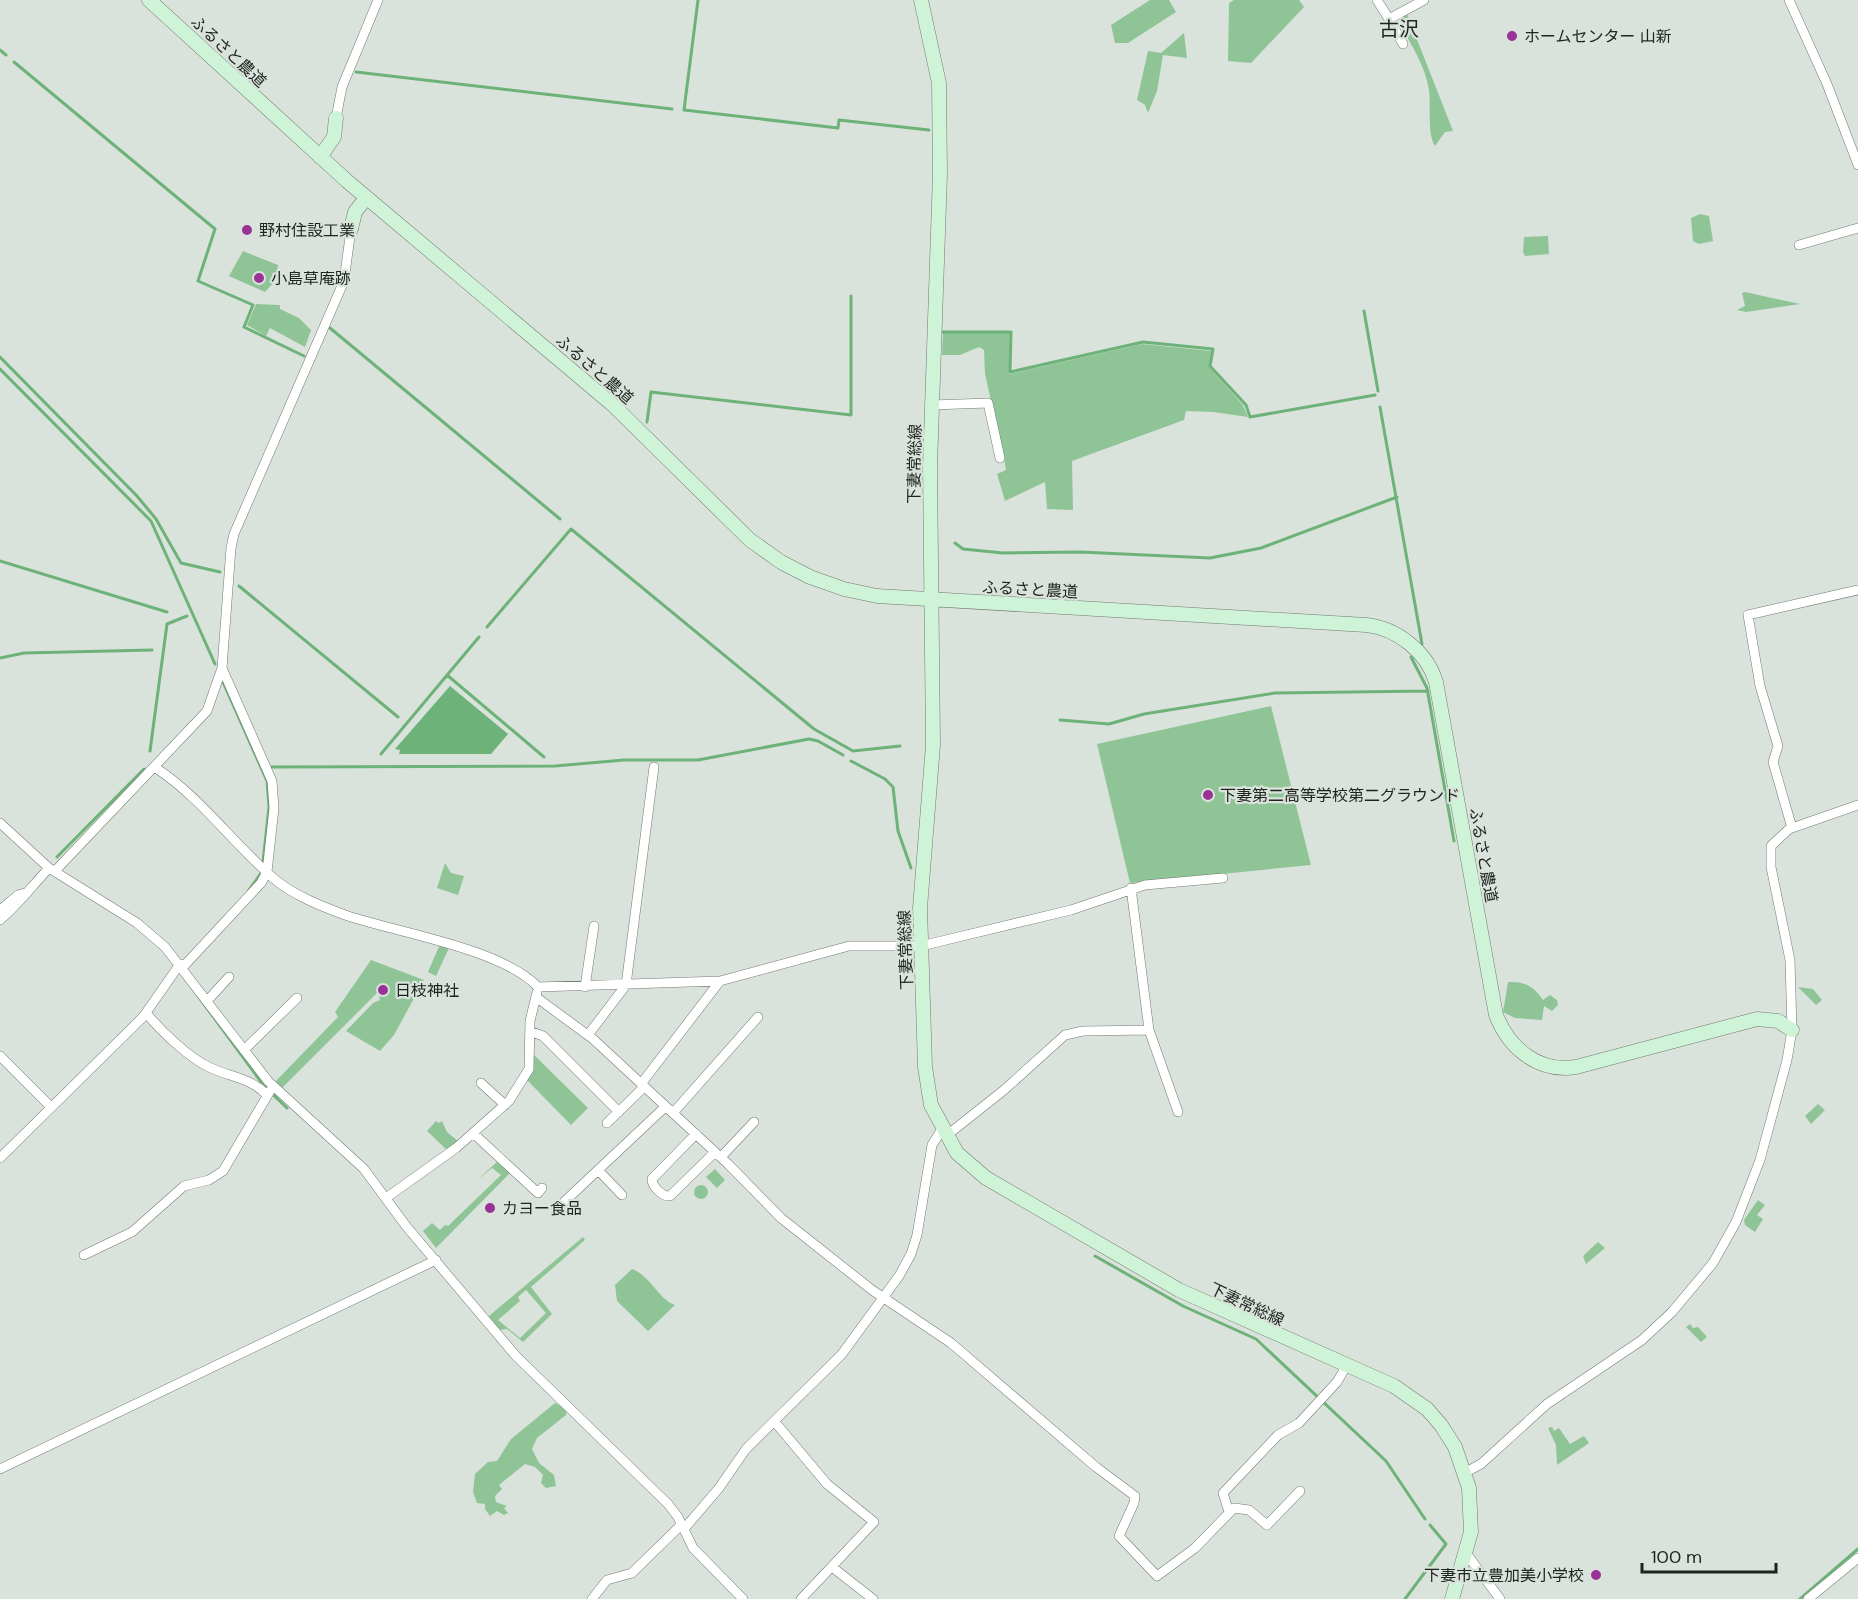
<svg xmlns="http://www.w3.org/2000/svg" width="1858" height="1599" font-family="'DM Sans','Noto Sans JP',sans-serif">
<rect width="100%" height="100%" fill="#dae3db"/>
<path fill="#8fc497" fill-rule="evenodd" d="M1150,0H1169L1176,12L1128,43H1115L1111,25Z
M1234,0H1299L1304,7L1251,63L1228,61L1229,3Z
M1407,14L1453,131L1445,132L1435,146C1427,135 1431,105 1429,90C1425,65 1411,45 1400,24L1401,17Z
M1184,33L1187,58L1163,55L1157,91L1148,113L1145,105L1137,100L1148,51L1161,53Z
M1700,214L1709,216L1713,241L1699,244L1693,241L1691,218Z
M1548,236L1549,254L1525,256L1523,252L1524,237Z
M243,251L278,265L276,280L265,292L229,276Z
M1745,292L1800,304L1746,312L1737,310L1745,306L1742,293Z
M256,304L280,305V309L299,318L311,330L305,347L270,328L266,336L247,325Z
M943,333H1010L1009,374L1142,344L1212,351L1209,367L1243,405L1248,417L1213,412L1186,411L1184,420L1072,461L1073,510L1047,509L1045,482L1005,501L997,474L1006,470L1005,464L985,374L984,350L979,347L960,355H942Z
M1271,706L1311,865L1130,883L1097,744Z
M445,863L451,873L464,876L458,895L437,888Z
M440,944L449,948L436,976L428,972Z
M371,960L424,980L394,1035L380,1051L346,1031L373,1003L380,1000L379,997L386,993L382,988L282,1088L275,1082L338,1017L335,1012Z
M1508,982C1524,981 1534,986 1543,1000L1550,995L1557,1000L1558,1005L1552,1011L1544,1006L1542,1020L1515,1018L1503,1012Z
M1798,987L1813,989L1822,1000L1816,1005Z
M533,1054L588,1108L571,1125L527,1080Z
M1818,1104L1825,1110L1811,1124L1805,1116Z
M436,1121L439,1123L442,1121L447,1132L459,1142L447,1150L427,1131Z
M497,1162L510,1173L436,1248L423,1231L432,1223L440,1230L445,1225L448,1226L501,1175L492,1168L477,1180Z
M715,1169L725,1180L717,1188L706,1177Z
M694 1192a7 7 0 1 1 14 0a7 7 0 1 1-14 0Z
M1758,1200L1765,1205L1757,1215L1763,1219L1755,1232L1745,1225L1744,1220Z
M583,1237L585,1240L531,1287L552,1314L523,1342L507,1329L500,1330L489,1316ZM526,1290L546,1313L520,1338L498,1320L520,1301L518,1297Z
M1598,1242L1605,1248L1586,1264L1583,1256Z
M632,1269C651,1276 658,1299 675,1305L648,1331L617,1301L615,1285Z
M1690,1324L1693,1328L1698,1327L1707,1337L1701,1342L1686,1327Z
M555,1403L566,1409V1415L537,1438L532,1449L539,1463L554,1475L556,1486L546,1488L541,1483L543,1475L535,1467L525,1464L499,1485L502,1489L495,1496L496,1502L507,1506L504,1508L508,1513L504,1515L497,1511L490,1516L485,1509V1504L477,1503L473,1492L475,1474L488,1462L497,1461L511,1439Z
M1552,1427L1554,1431L1559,1428L1570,1444L1584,1436L1589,1443L1557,1465L1556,1445L1548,1428Z"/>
<path fill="#6db278" d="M450,686L508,734L491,754H399L400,750L395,749Z"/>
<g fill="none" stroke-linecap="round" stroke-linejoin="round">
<path stroke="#6db278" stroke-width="3" d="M698,0L684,110L838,128L839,120L929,130
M0,50L6,55
M14,62L215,229L198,281L253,305L244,327L304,356
M356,72L672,109
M1364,311L1378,391
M330,328L560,519
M943,332H1011L1010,372L1143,342L1213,349L1210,366L1246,405L1250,417L1375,395
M0,357L137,496L156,519L181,563L220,572
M0,369L151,521L215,664
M1380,407L1422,644
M647,422L651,392L851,415V296
M955,543L963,549L1003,553L1080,552L1210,558L1261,548L1397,497
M0,561L167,612
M239,586L398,717
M487,627L571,529L814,729L853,751L900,746
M1411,657L1427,688L1454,841
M0,658L24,653L152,650
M447,675L544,757
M223,682L267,781L269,807L263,862
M1060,720L1109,724L1144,714L1275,693L1428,691
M150,751L167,624L187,616
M381,754L479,637
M851,761L885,779L893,787L898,831L911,868
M272,767L555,766L624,760H698L809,739L818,741L843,755
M57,857L144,769
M249,890L262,872
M182,974L264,1086L287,1108
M1095,1256L1183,1306L1256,1339L1386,1461L1425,1519
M1405,1599L1446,1544L1430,1525
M1800,1599L1858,1549"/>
<defs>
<path id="street" d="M1377,0L1389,19L1424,0
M1789,0L1827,84L1858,165
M1389,19L1403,44
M336,118L342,87L378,0
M1799,245L1858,228
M932,405L988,403L1000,458
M156,768C200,797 232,842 272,877C292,895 323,907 348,916C400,933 502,949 538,987
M0,823L49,868L137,923L165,947L268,1081L364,1169L406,1226L516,1356L668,1504L678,1517L693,1548L743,1599
M1792,828L1773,762L1778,746L1760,686L1748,615L1858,590
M55,871L207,711L222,668L231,548L234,534L344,281L351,229
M0,910L18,895L25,893
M0,920C19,904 32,886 49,868
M183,967L261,883L267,872L274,808L272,781L222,668
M538,987L720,981L849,946H921L1071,910L1145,885L1223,878
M585,987L594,926
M536,997L593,1039L728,1164L781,1218L872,1290L951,1343L1096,1467L1135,1496L1134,1503L1119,1536L1157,1576L1195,1548L1234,1508L1249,1510L1267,1525L1300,1491
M207,1001L229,977
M146,1013C161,1031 190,1059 211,1068C231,1077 250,1078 266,1094
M1149,1030L1178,1112
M532,1032L543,1036L619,1112
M588,1035L626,985L654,767
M244,1050L297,998
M0,1056L51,1107
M481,1083L505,1105
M641,1084L720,981
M673,1113L758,1017
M607,1123L644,1087
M474,1134L538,1193L542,1188
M696,1134L652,1179C652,1186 662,1197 670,1196L715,1152
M946,1136L1004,1090L1065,1035L1083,1031L1149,1030L1131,888
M721,1157L754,1122
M0,1158L143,1017L180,964
M599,1171L622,1195
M386,1198L456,1148L509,1101L529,1069L530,1021L537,992
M564,1202L665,1107
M84,1255L132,1232L184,1186L209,1180L223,1171L273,1086
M774,1421L827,1484L874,1522L801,1599
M0,1469L436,1260
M1466,1472L1481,1464L1547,1404L1642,1340L1672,1312L1713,1263L1736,1222L1760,1160L1787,1060L1792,1030L1790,960L1771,867V846L1789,829L1858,805
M1229,1512L1223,1493L1278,1435L1299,1423L1337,1382L1347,1365
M684,1529L719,1488L746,1449L842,1354L899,1276L911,1254L917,1235L932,1145L942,1129
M1466,1553L1500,1599
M832,1567L873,1599
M592,1599L607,1580L632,1573L681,1525
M1808,1599L1858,1558"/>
<path id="secondary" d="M149,0L347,181L613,405L750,540L781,562L810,577L844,589L877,596L1366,625C1397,628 1427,652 1436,682L1496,1015C1509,1048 1538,1073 1576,1067L1757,1019L1778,1021L1792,1030
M921,0L939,83L940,174L930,466L933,745L920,908L925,1067L931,1105L957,1153L986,1178L1179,1290L1394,1386L1427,1409L1441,1425L1455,1447L1469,1488L1471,1532L1452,1599
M320,157L334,137L336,118
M351,229L355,212L366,198"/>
</defs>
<use href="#street" stroke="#727a72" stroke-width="10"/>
<use href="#secondary" stroke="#727a72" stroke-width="15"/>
<use href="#street" stroke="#fff" stroke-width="9"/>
<use href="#secondary" stroke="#cff3d7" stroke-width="14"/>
</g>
<g fill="#983296" stroke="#dae3db" stroke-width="2">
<circle cx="1512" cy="36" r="6"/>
<circle cx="247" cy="230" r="6"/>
<circle cx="259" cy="278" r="6"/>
<circle cx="1208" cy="795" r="6"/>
<circle cx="383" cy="990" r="6"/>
<circle cx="490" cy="1208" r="6"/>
<circle cx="1596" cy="1575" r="6"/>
</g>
<g text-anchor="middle" stroke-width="4.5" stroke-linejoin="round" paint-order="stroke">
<g font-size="16" fill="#1f2320" stroke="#dae3db" text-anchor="start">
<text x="1524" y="42">ホームセンター 山新</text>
<text x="259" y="236">野村住設工業</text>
<text x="271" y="284">小島草庵跡</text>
<text x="1220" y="801">下妻第二高等学校第二グラウンド</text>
<text x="395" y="996">日枝神社</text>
<text x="502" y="1214">カヨー食品</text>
<text x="1584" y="1581" text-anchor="end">下妻市立豊加美小学校</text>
</g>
<g font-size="16" fill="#1f2320" stroke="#dae3db">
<text transform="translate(229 51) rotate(43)" y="6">ふるさと農道</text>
<text transform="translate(595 369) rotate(41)" y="6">ふるさと農道</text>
<text transform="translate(914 464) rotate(-89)" y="6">下妻常総線</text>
<text transform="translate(1030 589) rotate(3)" y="6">ふるさと農道</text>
<text transform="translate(1484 855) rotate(80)" y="6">ふるさと農道</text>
<text transform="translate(905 950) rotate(-92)" y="6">下妻常総線</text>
<text transform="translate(1247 1304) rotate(25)" y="6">下妻常総線</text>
</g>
<g font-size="20" fill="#1f2320" stroke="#dae3db">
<text x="1399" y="36">古沢</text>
</g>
</g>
<path d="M1642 1563v9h134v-9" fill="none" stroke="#1f2320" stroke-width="3"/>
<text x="1651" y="1563" font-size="18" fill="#1f2320" stroke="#dae3db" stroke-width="4.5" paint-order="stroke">100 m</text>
</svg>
